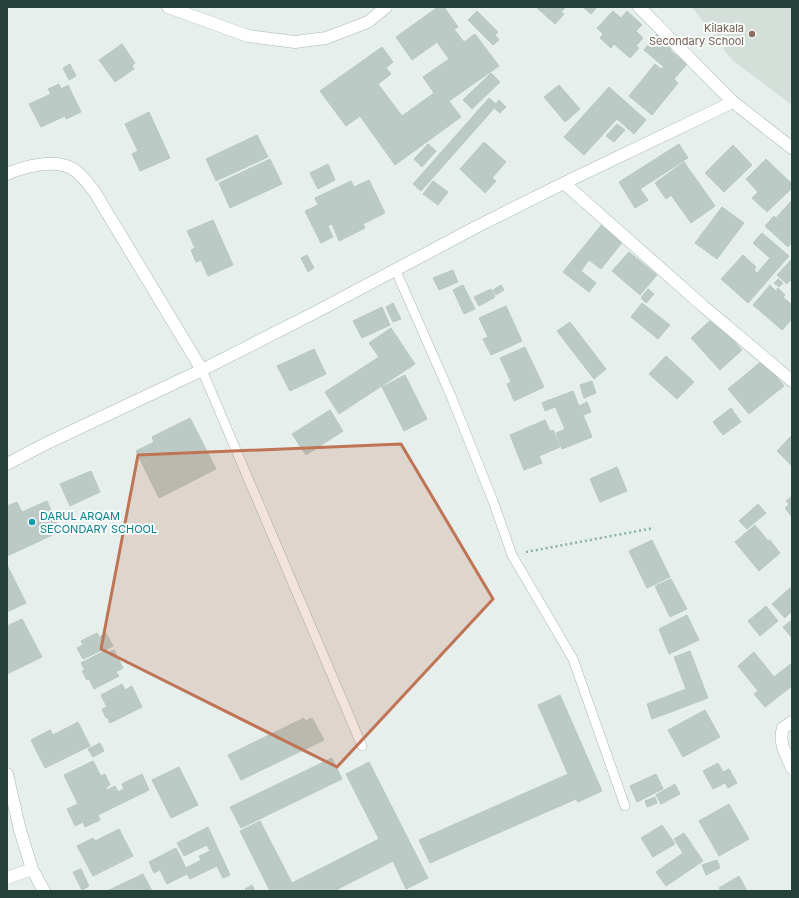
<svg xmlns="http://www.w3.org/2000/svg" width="799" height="898" font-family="Inter,sans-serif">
<rect width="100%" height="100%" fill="#e6efeb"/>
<path fill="#d4dfda" d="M692,7H792V105L732,60Z"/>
<path fill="#bbcac4" stroke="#b8c9c2" d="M438,7H444L458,27L454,29L464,42L475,34L499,66L449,101L461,117L395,165L360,116L346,126L320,91L382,47L393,62L386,68L391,74L378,84L402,116L434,93L423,77L449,59L437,42L412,60L396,37Z
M536,7H566L561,12L564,14L555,24Z
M583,7H597L591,14Z
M477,11L498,32L495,35L499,40L493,45L468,20Z
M613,11L621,18L627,11L642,25L636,31L643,38L636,46L639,48L630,58L614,44L611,48L600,38L603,34L597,28Z
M658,33L673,46L670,50L687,64L674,79L678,83L652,115L629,96L655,64L661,69L664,67L644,50Z
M122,44L135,63L132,66L134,69L115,82L99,60Z
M70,64L76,76L69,80L63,68Z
M491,73L500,82L472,109L463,100Z
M59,84L61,89L68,85L81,112L66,119L65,116L41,127L29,104L51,94L48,89Z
M559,85L580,109L565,122L544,97Z
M609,87L646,120L634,134L617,119L584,155L564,137Z
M489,98L497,105L421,191L413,184Z
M499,100L506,107L500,113L495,109L498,105L496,104Z
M149,112L170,158L140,171L132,154L138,151L125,124Z
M617,124L625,130L614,142L606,136Z
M257,135L268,157L216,181L206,159Z
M484,142L506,162L492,178L496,181L485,193L460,169Z
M428,144L436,151L422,167L414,159Z
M679,144L688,158L640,189L648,200L635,208L619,182Z
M733,145L752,165L724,192L705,173Z
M270,159L282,184L230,208L219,183Z
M766,159L792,184V188L767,212L752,198L758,192L746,179Z
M684,162L715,206L691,223L671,195L666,199L655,183Z
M328,164L335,180L318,189L310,173Z
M369,180L385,213L363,224L365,228L339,241L332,224L328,226L333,237L321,243L305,211L318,205L315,198L351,181L354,187Z
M433,181L448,192L438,205L423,194Z
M792,200V242L788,247L765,226L774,216L776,218Z
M722,207L744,223L717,259L695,243Z
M213,220L233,265L208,276L201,260L196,262L191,250L195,248L187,231Z
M603,223L624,240L601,269L589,260L581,271L596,283L589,292L563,272Z
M762,233L789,256L748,303L721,279L743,255L756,267L754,270L757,273L770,258L753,243Z
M629,252L657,275L640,295L612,271Z
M307,255L314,268L308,272L301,258Z
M792,259V282L790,280L787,284L777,275Z
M453,270L458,282L439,290L433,278Z
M778,279L783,283L779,287L774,283Z
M463,285L475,309L464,314L453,290Z
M501,285L504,290L496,295L493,290Z
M770,285L776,291L778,288L785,295L783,297L792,305V319L782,330L753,305Z
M491,289L495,297L479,306L474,297Z
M648,289L654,294L646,303L641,298Z
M393,303L401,319L393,322L386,307Z
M642,303L670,325L658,339L631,317Z
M506,306L522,341L491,355L483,339L488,337L479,318Z
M382,307L390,325L362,338L353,321Z
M713,318L742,350L720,370L691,338Z
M570,322L606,369L594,379L557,331Z
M391,328L415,364L339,414L325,392L379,357L369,343Z
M525,347L544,387L514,401L507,384L511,382L500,358Z
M314,349L326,374L290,391L277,366Z
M666,356L694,382L677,399L649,374Z
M763,360L784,386L749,414L728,389Z
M405,375L427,419L404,431L382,387Z
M592,381L596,393L584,398L580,385Z
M573,391L579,406L587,402L591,412L583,415L592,437L562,449L556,433L565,429L552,399Z
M551,399L555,407L545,411L542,403Z
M731,408L741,422L723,435L713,422Z
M330,410L343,431L306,455L292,434Z
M190,418L216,469L159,498L136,451L154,442L152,437Z
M545,420L550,431L553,430L560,447L539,456L542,463L524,470L510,435Z
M792,435V466L777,451Z
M617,467L627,491L600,502L590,479Z
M91,471L100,492L70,506L60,484Z
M792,496V517L785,508L789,504L786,501Z
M47,501L61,531L7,556V506L17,502L22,512Z
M758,504L766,513L747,529L739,521Z
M755,525L768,541L770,540L780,553L759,571L735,542Z
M652,540L670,577L647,588L629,551Z
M7,565L26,603L7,612Z
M671,579L687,609L670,617L655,586Z
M790,588L792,590V611L785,618L772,604Z
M766,606L778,621L760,636L748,621Z
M687,615L699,640L669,654L659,629Z
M22,619L42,657L7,674V626Z
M792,620V638L783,627Z
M97,633L99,637L106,633L113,646L103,651L102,650L83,659L77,648L83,645L81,641Z
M114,650L123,668L116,672L119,676L94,689L89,679L87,680L82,671L85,670L81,663L104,651L106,654Z
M690,651L708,698L652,719L647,704L686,689L674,657Z
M754,652L774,677L792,663V686L765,707L754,694L758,691L738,666Z
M122,684L125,690L132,686L142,707L110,723L107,717L106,718L102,709L107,707L101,695Z
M560,695L602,791L578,802L576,799L430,863L419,840L568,774L538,705Z
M705,710L720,737L683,757L668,730Z
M304,718L305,721L312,718L324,740L241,780L228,755Z
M78,722L90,746L45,768L31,740L50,730L53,735Z
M100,743L104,751L93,757L88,749Z
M332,758L342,779L241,828L230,807Z
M93,761L101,776L105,774L110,785L106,787L107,790L115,786L118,792L124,789L122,784L142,774L149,790L98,815L100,820L85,827L83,822L75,826L67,809L78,804L64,775Z
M369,762L428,878L406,889L393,861L334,891H270L240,831L260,821L292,883L379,839L346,774Z
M718,763L723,772L729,769L737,783L728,788L725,783L713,789L703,771Z
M179,767L198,805L171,818L152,780Z
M656,774L663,789L637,802L630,786Z
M675,784L680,794L661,804L656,795Z
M655,797L657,803L647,807L645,801Z
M729,804L749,839L719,856L699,821Z
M662,825L675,844L653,857L641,838Z
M208,827L230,875L223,878L217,866L190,879L187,874L167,884L160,870L154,873L149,862L176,848L186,868L201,860L199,856L210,851L207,845L184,856L177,843Z
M119,829L133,856L93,876L77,846L93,838L95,841Z
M684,833L703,861L666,886L656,872L683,853L674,839Z
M717,860L720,868L706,875L702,865Z
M81,869L89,886L82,890L73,872Z
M143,874L152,891H107Z
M739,876L747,891H721L719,888Z
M252,885L255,891H247L245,889Z"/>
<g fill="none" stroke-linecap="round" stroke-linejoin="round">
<defs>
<path id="service" d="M396,271L451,396L493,501L512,555L573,659L625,806
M202,370L362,746"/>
<path id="minor" d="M168,7L248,36L295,42L326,38L368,22L386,7
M7,174C23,167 52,159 69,167C79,171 87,182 94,191L202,370
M564,183L703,306L792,381
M7,464L45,444L202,370L316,312L478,226L564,183L733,102
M792,722L783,728C778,742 786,755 792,768
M7,774L20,830L32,869L44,891
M7,878L32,869"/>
<path id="tertiary" d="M639,7L733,102L792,148"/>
</defs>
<use href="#service" stroke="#a8b8b2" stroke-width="10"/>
<use href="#minor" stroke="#a8b8b2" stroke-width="13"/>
<use href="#tertiary" stroke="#a8b8b2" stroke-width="13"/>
<path stroke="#86b3a5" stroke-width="2.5" stroke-dasharray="2 3" stroke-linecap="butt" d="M526,552L654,528"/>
<use href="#service" stroke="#fff" stroke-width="9"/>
<use href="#minor" stroke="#fff" stroke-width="12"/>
<use href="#tertiary" stroke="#fff" stroke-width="12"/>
</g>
<path fill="#c07456" fill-opacity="0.2" stroke="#c07456" stroke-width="3" stroke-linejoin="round" d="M401,444L493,599L337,767L101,649L138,455Z"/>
<circle fill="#8d6e63" stroke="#f7fbf9" stroke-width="1.5" cx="752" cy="34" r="4"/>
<circle fill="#0f9aa8" stroke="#f7fbf9" stroke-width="1.5" cx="32" cy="522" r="4"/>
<g text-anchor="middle" stroke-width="4" stroke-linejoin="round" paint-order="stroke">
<g font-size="11" fill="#785e54" stroke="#f7fbf9" text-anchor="end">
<text x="744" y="32">Kilakala<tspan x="744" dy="13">Secondary School</tspan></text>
</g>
<g font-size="11" fill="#0d838f" stroke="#f7fbf9" text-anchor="start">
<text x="40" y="520">DARUL ARQAM<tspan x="40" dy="13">SECONDARY SCHOOL</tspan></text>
</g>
</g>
<rect width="799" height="898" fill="none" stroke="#24423a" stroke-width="16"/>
</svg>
